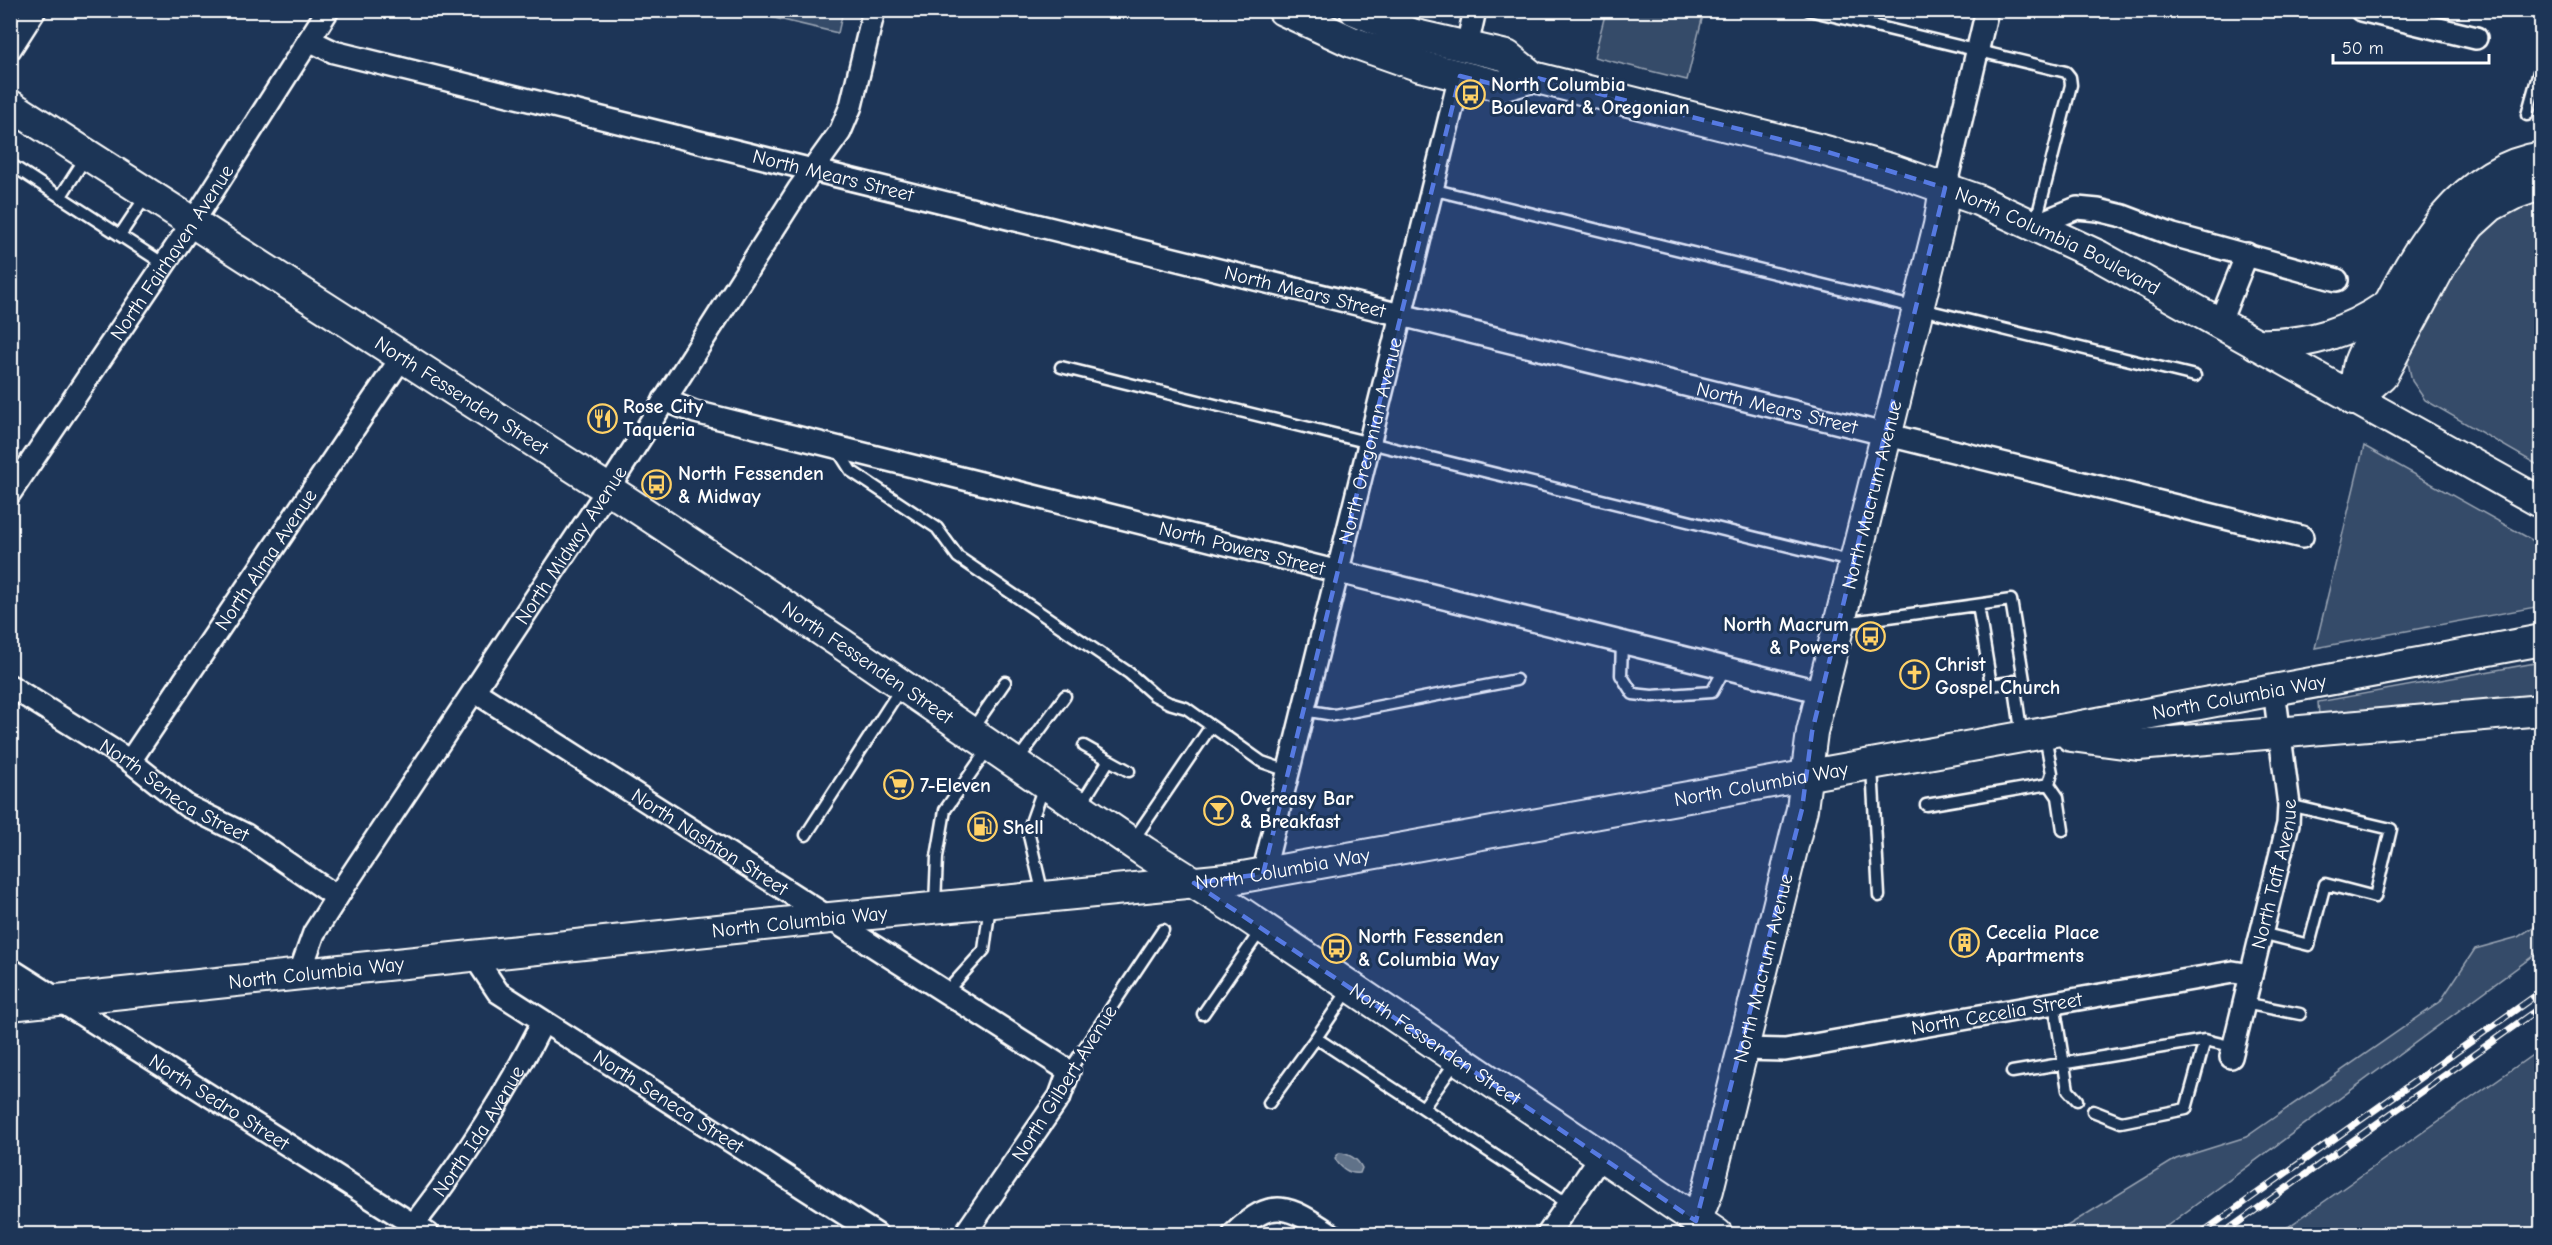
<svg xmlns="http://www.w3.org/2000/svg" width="2552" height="1245" font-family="'Comic Neue',sans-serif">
<rect width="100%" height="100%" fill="#1d3557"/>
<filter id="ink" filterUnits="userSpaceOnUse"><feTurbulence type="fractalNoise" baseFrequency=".0167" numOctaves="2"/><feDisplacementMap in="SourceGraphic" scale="12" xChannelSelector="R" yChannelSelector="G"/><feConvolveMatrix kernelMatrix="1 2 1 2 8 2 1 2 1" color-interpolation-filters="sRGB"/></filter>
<g filter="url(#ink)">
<path fill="#364b69" stroke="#9aa5b4" stroke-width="1.5" d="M745,11H843L838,33Z
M1606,11H1704L1687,80L1594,57Z
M2541,191V467L2425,400L2412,381L2407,358L2464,245L2522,197Z
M2364,446L2541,545V606L2315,648Z
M2541,662V697L2319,715L2318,702Z
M2541,922V950L2156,1234H2054L2176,1159L2246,1137L2440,1002L2475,949L2518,937Z
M2541,1049V1234H2278Z"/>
<path fill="#617289" stroke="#a0aab8" stroke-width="1.5" d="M1339,1153C1348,1153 1358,1159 1362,1168L1360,1173C1350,1175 1339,1167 1335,1158Z"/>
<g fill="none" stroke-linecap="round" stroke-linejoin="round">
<defs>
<path id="lane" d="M1809,10L2066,72L2070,77L2071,85L2035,225
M2527,115L2542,61
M10,131L21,116
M10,164L164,264
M1431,189L2195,376
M61,196L86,157
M120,235L146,196
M1061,367L1854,562
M837,449L851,471L937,528L958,557L1129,673L1154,695L1169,703L1186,708L1262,762L1288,771
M1842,623C1899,616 1955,608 2011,600L2024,680L1991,685L1978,605
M1622,642L1621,675L1633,694L1652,696L1712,692L1725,668
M2014,681L2022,737
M1303,710L1334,715L1516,680
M971,731L1005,682
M1109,760L1129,771
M1017,761L1065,696
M1872,767L1879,896
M2049,784L2058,797L2063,830
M1926,805L2049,784L2052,773L2045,736
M1080,806L1109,760L1084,746
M806,835L901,688
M1132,842L1211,726
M1043,895L1028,831L1044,786
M935,905L937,857L945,810L990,746
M2261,933L2309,945L2325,884L2375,897L2391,829L2289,805
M946,992L984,950L990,905
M2054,1003L2068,1090L2077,1100
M2244,1003L2300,1014
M1203,1014L1261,930
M1316,1038L1350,988
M1069,1071L1163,930
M2012,1072L2205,1040
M1269,1103L1316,1038L1423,1108L1457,1060
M1423,1108L1568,1204
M2093,1111L2121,1122L2186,1109L2205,1040L2234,1047"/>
<g id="street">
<path d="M2361,10L2476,38"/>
<path id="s1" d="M309,40L334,52L2302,537"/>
<path d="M1467,46L1475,10"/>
<path d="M10,49L35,10"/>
<path d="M1945,188L1987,10"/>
<path d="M2035,225L2077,208L2098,210L2123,216L2173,235L2337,280"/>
<path d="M2219,324L2247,254"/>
<path id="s2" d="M664,400L695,412L1822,692"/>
<path id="s3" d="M10,493L193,222L328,10"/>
<path id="s4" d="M10,686L130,761L187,806L246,835L337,897"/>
<path id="s5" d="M474,691L1069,1071L1060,1096L965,1234"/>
<path id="s6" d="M130,761L402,357"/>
<path id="s7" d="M1263,874L1460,76"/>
<path id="s8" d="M474,956L498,992L876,1234"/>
<path id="s9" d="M10,969L428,1234"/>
<path id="s10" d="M299,975L314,933L337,897L608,489L799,189L840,132L851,106L874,10"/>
<path id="s11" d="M1742,1049L1785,1050L2233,972L2251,975"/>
<path id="s12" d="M2231,1057L2288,824L2289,805L2274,690"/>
<path id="s13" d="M406,1234C459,1168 505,1097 543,1022"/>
<path d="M1234,1234C1273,1195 1290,1207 1331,1234"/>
<path d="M1548,1234L1601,1156"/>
</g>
<g id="secondary">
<path d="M1283,10L1352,42L1420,66L1501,86L1533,77"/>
<path id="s14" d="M1355,10L1412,34L1507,56L1533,77L1818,149L1890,169L1978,200L2099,256L2542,503"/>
<path id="s15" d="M10,105L625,500L842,644L1145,852L1240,912L1717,1234"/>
<path d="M2256,344C2306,346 2347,333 2388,305"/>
<path d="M2354,400C2356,388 2356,375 2359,363C2364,348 2375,332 2382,318C2415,252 2461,169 2542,157"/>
<path d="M2354,400L2382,375L2443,262L2470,225L2491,206L2514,194L2542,184"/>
<path d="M2071,736L2138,745L2542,710"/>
<path id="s16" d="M10,1005L830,918L1237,878L2044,733L2542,640"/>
<path id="s17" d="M1696,1221L1708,1190L1802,809L1812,732L1939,225L1945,188"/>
</g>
</defs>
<use href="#lane" stroke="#fff" stroke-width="15"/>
<use href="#street" stroke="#fff" stroke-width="26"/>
<use href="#secondary" stroke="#fff" stroke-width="34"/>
<use href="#lane" stroke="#1d3557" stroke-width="10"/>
<use href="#street" stroke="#1d3557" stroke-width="21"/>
<use href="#secondary" stroke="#1d3557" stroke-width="30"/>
<defs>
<path id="rail" d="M2200,1234L2542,991
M2222,1234L2542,1006"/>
</defs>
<use href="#rail" stroke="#fff" stroke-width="7"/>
<use href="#rail" stroke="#1d3557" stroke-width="4.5" stroke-dasharray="14" stroke-linecap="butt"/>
</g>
</g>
<path fill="#567ae2" fill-opacity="0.2" stroke="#567ae2" stroke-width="4.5" stroke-dasharray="12 8" stroke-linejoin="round" d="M1460,76L1501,86L1533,77L1818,149L1945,188L1812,732L1802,809L1696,1221L1194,883L1263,874Z"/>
<defs>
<symbol id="bus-ring" viewBox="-11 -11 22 22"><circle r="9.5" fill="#1d3557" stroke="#ffd166" stroke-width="1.5"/><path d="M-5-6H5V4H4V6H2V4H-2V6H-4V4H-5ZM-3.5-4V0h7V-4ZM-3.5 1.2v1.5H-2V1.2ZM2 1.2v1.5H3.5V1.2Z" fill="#ffd166"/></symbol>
<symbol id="restaurant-ring" viewBox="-11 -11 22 22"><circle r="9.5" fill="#1d3557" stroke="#ffd166" stroke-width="1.5"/><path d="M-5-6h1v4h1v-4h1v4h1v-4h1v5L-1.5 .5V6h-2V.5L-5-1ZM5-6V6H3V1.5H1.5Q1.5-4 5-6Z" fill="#ffd166"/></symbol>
<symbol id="church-ring" viewBox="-11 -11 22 22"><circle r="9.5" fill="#1d3557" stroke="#ffd166" stroke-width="1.5"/><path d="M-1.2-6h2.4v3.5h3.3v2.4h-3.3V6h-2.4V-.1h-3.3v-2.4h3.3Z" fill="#ffd166"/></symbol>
<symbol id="supermarket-ring" viewBox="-11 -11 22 22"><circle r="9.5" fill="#1d3557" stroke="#ffd166" stroke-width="1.5"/><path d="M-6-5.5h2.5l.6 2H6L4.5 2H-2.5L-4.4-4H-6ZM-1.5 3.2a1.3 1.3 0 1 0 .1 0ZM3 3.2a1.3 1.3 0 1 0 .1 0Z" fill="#ffd166"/></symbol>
<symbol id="bar-ring" viewBox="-11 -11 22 22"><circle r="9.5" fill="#1d3557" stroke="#ffd166" stroke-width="1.5"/><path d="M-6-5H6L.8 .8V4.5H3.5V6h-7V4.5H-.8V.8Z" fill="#ffd166"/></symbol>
<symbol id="fuel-ring" viewBox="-11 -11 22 22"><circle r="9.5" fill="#1d3557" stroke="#ffd166" stroke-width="1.5"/><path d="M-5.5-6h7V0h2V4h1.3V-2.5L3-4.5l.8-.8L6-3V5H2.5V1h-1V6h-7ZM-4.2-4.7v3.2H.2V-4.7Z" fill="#ffd166"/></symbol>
<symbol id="building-ring" viewBox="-11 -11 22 22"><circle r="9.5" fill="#1d3557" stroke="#ffd166" stroke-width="1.5"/><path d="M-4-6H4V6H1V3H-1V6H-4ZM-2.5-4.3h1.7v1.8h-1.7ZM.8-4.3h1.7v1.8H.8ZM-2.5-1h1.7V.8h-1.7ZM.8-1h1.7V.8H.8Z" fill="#ffd166"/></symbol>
</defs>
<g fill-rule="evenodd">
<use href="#bus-ring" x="1454" y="78" width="33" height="33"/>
<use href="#restaurant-ring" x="586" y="402" width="33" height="33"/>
<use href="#bus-ring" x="640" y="468" width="33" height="33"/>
<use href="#bus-ring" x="1854" y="620" width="33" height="33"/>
<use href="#church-ring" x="1898" y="658" width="33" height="33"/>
<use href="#supermarket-ring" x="882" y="768" width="33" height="33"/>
<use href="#bar-ring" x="1202" y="794" width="33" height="33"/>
<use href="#fuel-ring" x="966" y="810" width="33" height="33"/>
<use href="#building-ring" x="1948" y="926" width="33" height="33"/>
<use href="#bus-ring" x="1320" y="932" width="33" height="33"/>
</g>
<g text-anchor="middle" stroke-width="6" stroke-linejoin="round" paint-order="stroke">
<g font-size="20" font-weight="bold" fill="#fff" stroke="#1d3557" text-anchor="start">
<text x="1491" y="91">North Columbia<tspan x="1491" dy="23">Boulevard &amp; Oregonian</tspan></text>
<text x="623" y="413">Rose City<tspan x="623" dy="23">Taqueria</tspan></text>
<text x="678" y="480">North Fessenden<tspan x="678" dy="23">&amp; Midway</tspan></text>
<text x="1849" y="631" text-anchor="end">North Macrum<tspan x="1849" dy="23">&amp; Powers</tspan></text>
<text x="1935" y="671">Christ<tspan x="1935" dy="23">Gospel Church</tspan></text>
<text x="920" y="792">7-Eleven</text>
<text x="1240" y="805">Overeasy Bar<tspan x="1240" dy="23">&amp; Breakfast</tspan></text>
<text x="1003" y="834">Shell</text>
<text x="1986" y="939">Cecelia Place<tspan x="1986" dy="23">Apartments</tspan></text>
<text x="1358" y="943">North Fessenden<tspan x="1358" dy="23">&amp; Columbia Way</tspan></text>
</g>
<g font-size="20" fill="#fff" stroke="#1d3557">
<text dy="7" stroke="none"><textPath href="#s1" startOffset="542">North Mears Street</textPath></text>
<text dy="7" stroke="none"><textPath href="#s14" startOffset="744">North Columbia Boulevard</textPath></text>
<text dy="7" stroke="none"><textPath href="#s3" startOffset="290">North Fairhaven Avenue</textPath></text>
<text dy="7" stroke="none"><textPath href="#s1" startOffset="1028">North Mears Street</textPath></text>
<text dy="7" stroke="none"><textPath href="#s15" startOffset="537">North Fessenden Street</textPath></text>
<text dy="7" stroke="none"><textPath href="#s1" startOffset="1514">North Mears Street</textPath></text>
<text dy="7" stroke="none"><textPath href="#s7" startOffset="447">North Oregonian Avenue</textPath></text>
<text dy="7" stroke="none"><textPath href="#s17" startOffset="748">North Macrum Avenue</textPath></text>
<text dy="7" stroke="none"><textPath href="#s10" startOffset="510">North Midway Avenue</textPath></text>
<text dy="7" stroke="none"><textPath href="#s2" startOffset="597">North Powers Street</textPath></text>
<text dy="7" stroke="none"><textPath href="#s6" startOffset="243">North Alma Avenue</textPath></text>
<text dy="7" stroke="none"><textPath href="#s15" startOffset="1023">North Fessenden Street</textPath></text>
<text dy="7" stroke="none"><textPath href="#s16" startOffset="2252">North Columbia Way</textPath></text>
<text dy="7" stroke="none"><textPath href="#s16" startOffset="1766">North Columbia Way</textPath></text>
<text dy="7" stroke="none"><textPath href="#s4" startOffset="195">North Seneca Street</textPath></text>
<text dy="7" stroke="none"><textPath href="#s5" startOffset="280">North Nashton Street</textPath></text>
<text dy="7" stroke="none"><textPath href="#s16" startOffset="1280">North Columbia Way</textPath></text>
<text dy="7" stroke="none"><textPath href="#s12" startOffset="188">North Taft Avenue</textPath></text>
<text dy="7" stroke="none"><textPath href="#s16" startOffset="794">North Columbia Way</textPath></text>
<text dy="7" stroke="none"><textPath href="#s17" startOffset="262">North Macrum Avenue</textPath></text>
<text dy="7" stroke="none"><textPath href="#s16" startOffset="308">North Columbia Way</textPath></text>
<text dy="7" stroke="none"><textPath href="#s11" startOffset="258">North Cecelia Street</textPath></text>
<text dy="7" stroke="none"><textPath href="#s15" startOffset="1707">North Fessenden Street</textPath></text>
<text transform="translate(1064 1083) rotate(-58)" y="7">North Gilbert Avenue</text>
<text dy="7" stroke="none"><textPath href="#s9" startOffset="248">North Sedro Street</textPath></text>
<text dy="7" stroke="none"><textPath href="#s8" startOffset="246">North Seneca Street</textPath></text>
<text dy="7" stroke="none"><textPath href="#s13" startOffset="126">North Ida Avenue</textPath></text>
</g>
</g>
<rect width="2552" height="1245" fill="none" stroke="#1d3557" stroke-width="36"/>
<rect x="18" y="18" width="2516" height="1209" fill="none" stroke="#fff" stroke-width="2" filter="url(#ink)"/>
<path d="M2333 54v9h156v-9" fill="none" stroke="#ffffff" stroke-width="3"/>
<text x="2342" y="54" font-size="18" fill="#ffffff" stroke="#1d3557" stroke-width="4.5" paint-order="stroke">50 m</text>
</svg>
